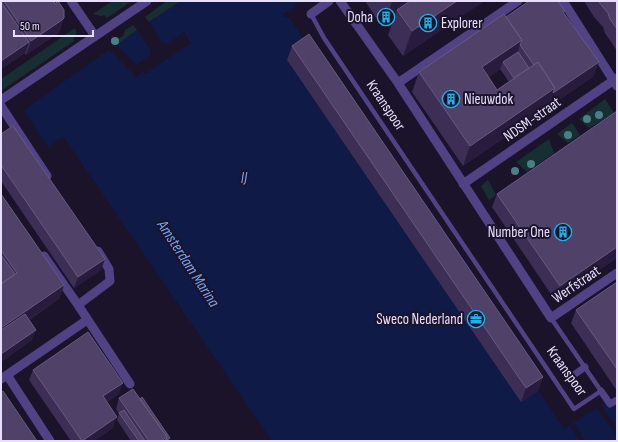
<svg xmlns="http://www.w3.org/2000/svg" width="618" height="442" font-family="'Sofia Sans Condensed',sans-serif">
<rect width="100%" height="100%" fill="#1b132a"/>
<path fill="#172f33" d="M112,1H132L107,18L104,15L101,16L93,14Z
M167,1H181L149,22L145,17Z
M133,25L137,30L117,45L111,40L113,37L118,39L123,36L125,30Z
M75,28L77,34L74,36V41L1,91V79Z
M605,99L614,113L589,128L579,119Z
M572,123L580,135L568,143L557,134Z
M549,139L554,153L527,172L516,162Z
M488,180L496,195L489,200L481,186Z"/>
<path fill="#101a46" d="M181,1H295L297,5L282,15L290,19L330,76L564,429L617,395V441H272L63,136L48,147L24,111L25,109L109,50L136,77L143,72L145,74L191,43L184,32L167,44L162,42L149,22Z
M137,30L151,50L150,55L136,65L117,45Z"/>
<path fill="#1b132a" d="M601,405L617,428V437L596,407Z
M574,424L586,441H580L570,426Z"/>
<g fill="none" stroke-linecap="round" stroke-linejoin="round">
<path stroke="#504285" stroke-width="4.5" d="M311,14L324,38L574,409L601,391L551,318"/>
<path stroke="#504285" stroke-width="7" d="M571,377L585,367
M601,391L610,404L617,400"/>
<path stroke="#504285" stroke-width="9" d="M71,1L95,36
M340,1L398,83L551,318L617,273
M563,1L617,86
M311,14L329,1
M398,83L518,1
M1,100L147,1
M1,106L47,176
M463,184L617,78
M44,256L78,305L130,384
M78,305L110,281L109,269L98,251
M7,375L50,441
M1,379L87,320"/>
</g>
<g fill="#497f85">
<circle cx="115" cy="41" r="4"/>
<circle cx="599" cy="115" r="4"/>
<circle cx="587" cy="119" r="4"/>
<circle cx="568" cy="135" r="4"/>
<circle cx="531" cy="164" r="4"/>
<circle cx="515" cy="171" r="4"/>
</g>
<path fill="#3d2e56" fill-rule="evenodd" d="M1,1H54L64,18L59,32L57,34L26,55L25,53L1,69Z
M365,1H484L403,56L388,35L394,19L382,27Z
M584,1H617V51L605,33L603,27L594,17Z
M564,14L594,76L463,166L412,92L419,72L506,17ZM500,69L509,82L497,90L489,77Z
M292,46L543,377L538,391L521,402L287,60Z
M617,111V258L555,300L492,207L497,194Z
M1,134L101,270L74,288L1,181Z
M1,194L64,285L59,299L29,320L32,340L1,362Z
M617,282V391L571,323L576,310Z
M33,370L119,394L107,402L113,428L94,441H71L29,380Z
M119,398L169,441H131L117,420L119,414L116,409Z"/>
<path fill="#281b3d" d="M392,1H413L397,10L394,19L382,27L392,2Z
M457,1H484L403,56L412,31Z
M64,18L59,32L57,34L26,55L31,41Z
M522,40L515,59L503,62L500,69L475,86L482,67Z
M29,42L25,53L1,69V61Z
M599,62L594,76L463,166L470,146L555,88Z
M617,247V258L555,300L560,286Z
M105,259L101,270L74,288L78,277Z
M64,285L59,299L1,338V328Z
M36,330L32,340L1,362V354Z
M543,377L538,391L521,402L526,388Z
M123,383L119,394L99,407L103,396Z
M117,417L113,428L94,441H82Z
M167,437L170,438L169,441H161Z"/>
<path fill="#4f4167" stroke="#675a7f" d="M4,1H54L55,4L58,1L64,10V18L62,20L31,41Z
M410,1H457L412,31L397,10Z
M529,1H558L565,11L563,12L599,62L553,93L555,88L538,62L534,65L520,45L522,40L506,17Z
M598,1H617V29L610,19L608,13Z
M1,2L29,42L1,61Z
M504,14L522,40L482,67L497,90L538,62L555,88L470,146L419,72Z
M309,34L543,377L526,388L292,46Z
M518,52L529,68L514,78L503,62Z
M617,111V247L560,286L497,194Z
M13,126L105,259L78,277L1,165V134Z
M1,194L64,285L1,328V284L17,273L1,250Z
M1,255L15,274L1,284Z
M617,282V369L576,310Z
M25,314L36,330L1,354V330Z
M88,332L123,383L103,396L117,417L82,441L33,370Z
M133,389L167,437L161,441H149L119,398Z
M3,391L37,441H1V392Z
M142,397L170,438L165,441L167,437L140,399Z
M124,410L145,441H139L119,413Z"/>
<defs>
<symbol id="building-ring" viewBox="-11 -11 22 22"><circle r="9.5" fill="#1b132a" stroke="#1ab3ed" stroke-width="1.5"/><path d="M-4-6H4V6H1V3H-1V6H-4ZM-2.5-4.3h1.7v1.8h-1.7ZM.8-4.3h1.7v1.8H.8ZM-2.5-1h1.7V.8h-1.7ZM.8-1h1.7V.8H.8Z" fill="#1ab3ed"/></symbol>
<symbol id="office-ring" viewBox="-11 -11 22 22"><circle r="9.5" fill="#1b132a" stroke="#1ab3ed" stroke-width="1.5"/><path d="M-6-3h4V-5.5h4V-3h4V5H-6ZM-1-4.5V-3h2v-1.5ZM-6 0V1H6V0Z" fill="#1ab3ed"/></symbol>
</defs>
<g fill-rule="evenodd">
<use href="#building-ring" x="376" y="7" width="20" height="20"/>
<use href="#building-ring" x="418" y="13" width="20" height="20"/>
<use href="#building-ring" x="441" y="89" width="20" height="20"/>
<use href="#building-ring" x="553" y="222" width="20" height="20"/>
<use href="#office-ring" x="466" y="309" width="20" height="20"/>
</g>
<g text-anchor="middle" stroke-width="4" stroke-linejoin="round" paint-order="stroke">
<g font-size="15" fill="#e7dffc" stroke="#1b132a" text-anchor="end">
<text x="373" y="22">Doha</text>
<text x="441" y="28" text-anchor="start">Explorer</text>
<text x="464" y="104" text-anchor="start">Nieuwdok</text>
<text x="550" y="237">Number One</text>
<text x="463" y="324">Sweco Nederland</text>
</g>
<g font-size="15" fill="#e7dffc" stroke="#1b132a">
<text transform="translate(386 105) rotate(56)" y="5">Kraanspoor</text>
<text transform="translate(532 119) rotate(-35)" y="5">NDSM-straat</text>
<text transform="translate(576 284) rotate(-34)" y="5">Werfstraat</text>
<text transform="translate(567 371) rotate(54)" y="5">Kraanspoor</text>
</g>
<g font-size="16" font-style="italic" fill="#75a3f4" stroke="#1b132a">
<text x="244" y="183">IJ</text>
<text transform="translate(189 263) rotate(57)" y="6">Amsterdam Marina</text>
</g>
</g>
<rect width="618" height="442" fill="none" stroke="#e7dffc" stroke-width="4"/>
<path d="M14 30v6h79v-6" fill="none" stroke="#e7dffc" stroke-width="2"/>
<text x="20" y="30" font-size="12" fill="#e7dffc" stroke="#1b132a" stroke-width="3" paint-order="stroke">50 m</text>
</svg>
